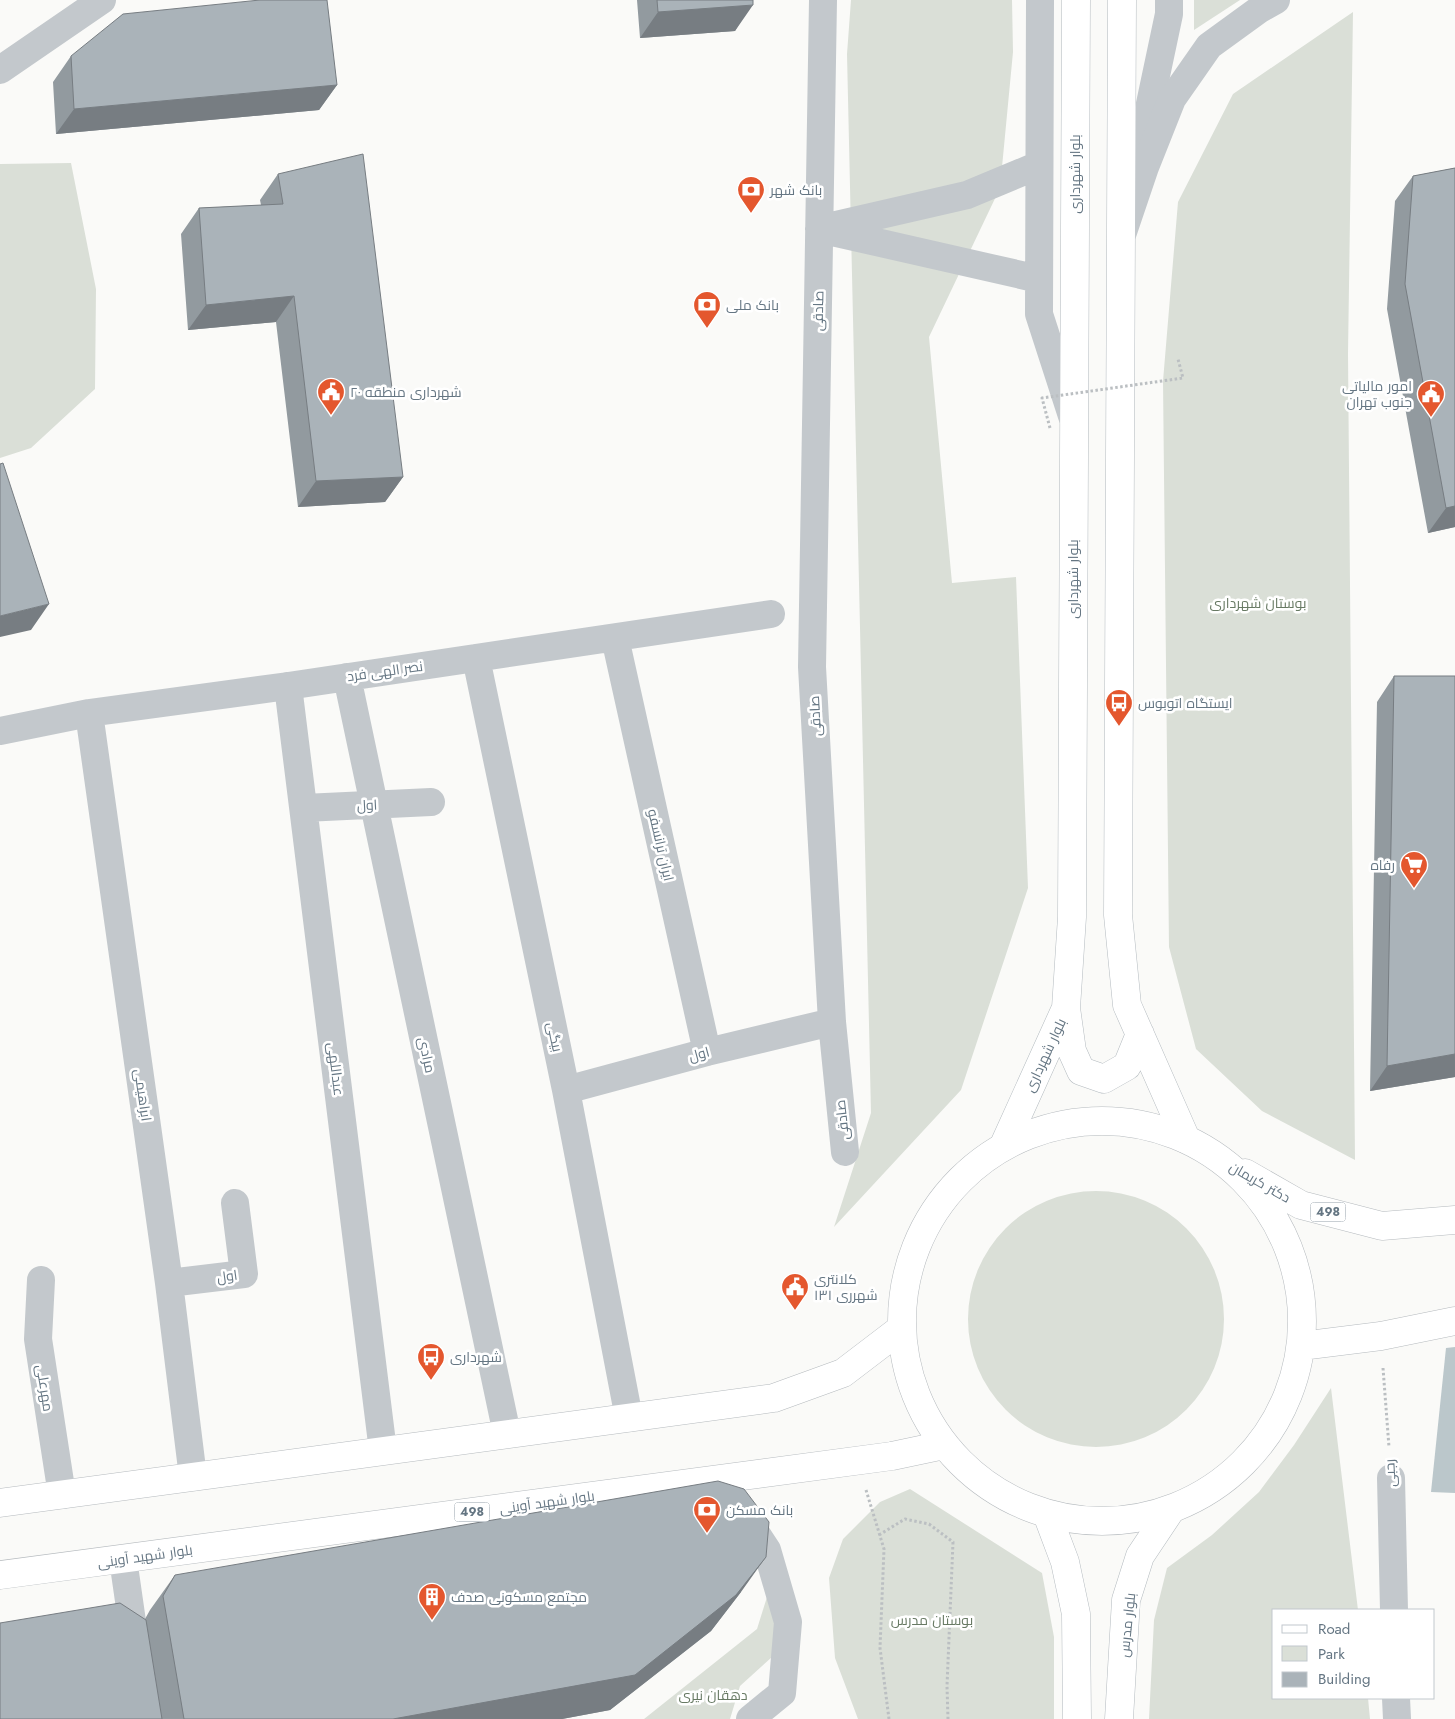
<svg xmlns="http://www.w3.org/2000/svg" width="1455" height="1719" font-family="Jost,Cairo,sans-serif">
<rect width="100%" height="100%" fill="#fafaf8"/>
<path fill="#dadfd7" d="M851,0H1012L1013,52L1000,188L929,337L952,583L1016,577L1028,888L961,1090L834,1227L871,1113L847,54Z
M1194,0H1240L1194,30Z
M1353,12L1348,354L1355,1160L1262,1111L1196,1049L1169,947L1163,381L1178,202L1233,94Z
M71,163L96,289L95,389L31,448L0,458V164Z
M968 1319a128 128 0 1 1 256 0a128 128 0 1 1-256 0Z
M1331,1388L1358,1610H1274V1698H1368L1370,1719H1149L1154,1620L1167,1568L1212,1535L1259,1492L1294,1445Z
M910,1489L1042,1573L1054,1637V1719H858L835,1658L829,1578L843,1539L880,1502Z
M767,1597L780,1625L772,1657L740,1686L730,1719H644L757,1629Z"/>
<path fill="#bbc7cb" d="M1455,1347V1493L1431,1492L1446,1348Z"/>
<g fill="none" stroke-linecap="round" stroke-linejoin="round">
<defs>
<path id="secondary" d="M1122,0L1118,915L1127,1005L1186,1139
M1066,1008L1072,1051L1081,1071L1104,1079L1127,1066L1140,1034
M1004,1145L1066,1008L1072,917L1076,0
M1047,1514L1065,1562L1076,1614L1077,1719
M1119,1719L1126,1600L1140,1556L1170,1511"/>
<path id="primary" d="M902 1321a200 200 0 1 1 400 0a200 200 0 1 1-400 0Z
M1245,1173L1301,1205L1382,1226L1455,1220
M1301,1346L1381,1336L1455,1321
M0,1503L774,1398L843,1373L902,1328
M0,1575L892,1456L944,1445"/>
</defs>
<use href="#secondary" stroke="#b3babf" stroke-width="29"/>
<use href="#primary" stroke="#b5babe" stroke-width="29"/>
<path stroke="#bbbfc2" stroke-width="3" stroke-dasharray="2.5 2.5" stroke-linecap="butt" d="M1383,1368L1389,1447
M866,1490L884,1549L880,1648L889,1719
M879,1535L905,1519L929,1524L953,1542L947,1686L948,1719"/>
<path stroke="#c3c8cc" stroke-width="28" d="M823,0L812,667L832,1022L845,1152
M1040,0L1039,314L1072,416
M0,70L102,0
M1136,170L1169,14V0
M1039,279L819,229L967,195L1039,165
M615,638L707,1052
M476,658L566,1090L629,1418
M347,677L507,1434
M288,686L383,1451
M89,713L169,1283L193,1477
M0,731L89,713L288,686L771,614
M304,808L431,802
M566,1090L707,1052L832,1022
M41,1280L38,1339L62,1495
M169,1283L244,1274L235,1203
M1391,1478L1394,1610
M746,1518L767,1550L788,1622L782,1693L750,1719
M123,1559L146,1719
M1396,1698L1397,1719"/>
<path stroke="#c3c8cc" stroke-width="28" d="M1123,232L1145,167L1172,99L1209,46L1260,9L1276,0"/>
<use href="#secondary" stroke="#fff" stroke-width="28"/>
<use href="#primary" stroke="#fff" stroke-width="28"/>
<path stroke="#bbbfc2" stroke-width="3" stroke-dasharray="2.5 2.5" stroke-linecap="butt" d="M1050,428L1042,398L1183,378L1178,359"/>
</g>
<path fill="#929a9f" d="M637,0H753L735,31L640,38Z
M71,56L337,85L319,110L56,134L53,82Z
M1455,168V527L1428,533L1387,309L1395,201L1413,176Z
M278,174L403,477L385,502L298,507L276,322L188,330L181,234L199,208L261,205L260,200Z
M1394,676H1455V1077L1370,1091L1377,702Z
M175,1575L741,1592L711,1631L610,1710L562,1719H0L145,1619L150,1610Z"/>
<path fill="#777d82" d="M753,5L735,31L640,38L658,12Z
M337,85L319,110L56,134L74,109Z
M294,296L276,322L188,330L206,305Z
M403,477L385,502L298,507L316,481Z
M1455,506V527L1428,533L1446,508Z
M49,604L31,630L0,637V616Z
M1455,1054V1077L1370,1091L1387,1066Z
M766,1557L741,1592L711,1631L610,1710L562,1719H393Z"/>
<path fill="#aab3b9" stroke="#777d82" d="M260,0H327L337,85L74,109L71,56L123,14Z
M657,0H753V5L658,12Z
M363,154L403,477L316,481L294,296L206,305L199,208L283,204L278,174Z
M1455,168V506L1446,508L1405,284L1413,176Z
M3,463L49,604L0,616V464Z
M1394,676H1455V1054L1387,1066Z
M718,1481L744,1489L769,1522L766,1557L736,1595L635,1675L393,1719H184L163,1596L175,1575Z
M120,1603L146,1620L162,1719H0V1623Z"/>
<defs>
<symbol id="bank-pin" viewBox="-11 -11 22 30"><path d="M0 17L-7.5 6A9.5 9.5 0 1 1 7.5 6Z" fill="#e4572e" stroke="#fff"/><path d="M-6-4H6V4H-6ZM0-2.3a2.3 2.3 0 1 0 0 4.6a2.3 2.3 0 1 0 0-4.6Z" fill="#fff"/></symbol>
<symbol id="civic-pin" viewBox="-11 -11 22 30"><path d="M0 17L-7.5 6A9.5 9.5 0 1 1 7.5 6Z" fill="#e4572e" stroke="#fff"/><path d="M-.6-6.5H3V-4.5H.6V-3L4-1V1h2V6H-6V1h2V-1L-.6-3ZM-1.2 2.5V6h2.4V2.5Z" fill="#fff"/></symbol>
<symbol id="bus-pin" viewBox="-11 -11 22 30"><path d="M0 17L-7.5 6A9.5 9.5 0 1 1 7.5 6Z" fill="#e4572e" stroke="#fff"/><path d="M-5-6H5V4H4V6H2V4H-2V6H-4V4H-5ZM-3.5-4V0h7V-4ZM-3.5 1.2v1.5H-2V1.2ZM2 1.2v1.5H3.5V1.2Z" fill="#fff"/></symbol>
<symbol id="supermarket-pin" viewBox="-11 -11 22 30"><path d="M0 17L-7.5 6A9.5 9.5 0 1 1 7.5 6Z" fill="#e4572e" stroke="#fff"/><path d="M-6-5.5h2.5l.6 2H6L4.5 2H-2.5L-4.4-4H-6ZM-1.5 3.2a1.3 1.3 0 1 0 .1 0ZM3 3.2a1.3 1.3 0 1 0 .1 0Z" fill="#fff"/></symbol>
<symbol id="building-pin" viewBox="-11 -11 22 30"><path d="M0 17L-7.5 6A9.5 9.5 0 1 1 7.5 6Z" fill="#e4572e" stroke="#fff"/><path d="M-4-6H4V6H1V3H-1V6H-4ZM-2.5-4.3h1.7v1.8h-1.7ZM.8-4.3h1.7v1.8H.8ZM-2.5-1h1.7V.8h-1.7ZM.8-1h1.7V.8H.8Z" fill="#fff"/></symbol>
</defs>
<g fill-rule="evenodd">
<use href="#bank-pin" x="735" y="174" width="32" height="43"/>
<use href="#bank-pin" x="691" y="289" width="32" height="43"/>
<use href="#civic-pin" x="315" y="376" width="32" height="43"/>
<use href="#civic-pin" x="1415" y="378" width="32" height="43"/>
<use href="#bus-pin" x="1103" y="687" width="32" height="43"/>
<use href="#supermarket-pin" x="1398" y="849" width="32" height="43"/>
<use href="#civic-pin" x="779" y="1271" width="32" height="43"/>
<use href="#bus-pin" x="415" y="1341" width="32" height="43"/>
<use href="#bank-pin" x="691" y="1494" width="32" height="43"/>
<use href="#building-pin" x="416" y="1581" width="32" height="43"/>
</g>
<g text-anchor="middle" stroke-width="5" stroke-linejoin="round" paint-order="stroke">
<g fill="#fff" stroke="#939fa8" stroke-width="1">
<rect x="1310.5" y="1202.5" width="35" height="19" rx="4"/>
<rect x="454.5" y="1502.5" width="35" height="19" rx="4"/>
</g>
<g font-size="12" font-weight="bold" fill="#657683">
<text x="1328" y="1216">498</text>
<text x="472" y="1516">498</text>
</g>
<g font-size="14" fill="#657683" stroke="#fff">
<text transform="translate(1075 174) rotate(-90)" y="5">بلوار شهرداری</text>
<text transform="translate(818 311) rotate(-89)" y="5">صادقی</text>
<text transform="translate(1073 579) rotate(-90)" y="5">بلوار شهرداری</text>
<text transform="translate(385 671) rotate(-8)" y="5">نصر الهی فرد</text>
<text transform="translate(815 716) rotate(-93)" y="5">صادقی</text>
<text transform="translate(367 805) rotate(-3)" y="5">اول</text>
<text transform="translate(661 845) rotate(77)" y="5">ایران ترانسفو</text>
<text transform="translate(555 1037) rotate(78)" y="5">بیگی</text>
<text transform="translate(699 1054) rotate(-15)" y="5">اول</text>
<text transform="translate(427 1055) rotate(78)" y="5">مرادی</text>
<text transform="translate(1045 1055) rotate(-65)" y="5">بلوار شهرداری</text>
<text transform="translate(336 1069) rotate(83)" y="5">عبداللهی</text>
<text transform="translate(143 1095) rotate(82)" y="5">ابراهیمی</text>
<text transform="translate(842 1120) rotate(-96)" y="5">صادقی</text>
<text transform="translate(1260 1182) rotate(30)" y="5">دکتر کریمان</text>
<text transform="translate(227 1276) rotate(-8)" y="5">اول</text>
<text transform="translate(45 1388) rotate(81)" y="5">مهرعلی</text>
<text transform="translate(1390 1473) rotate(-93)" y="5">رجبی</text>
<text transform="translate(547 1502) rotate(-8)" y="5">بلوار شهید آوینی</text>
<text transform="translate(145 1556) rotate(-8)" y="5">بلوار شهید آوینی</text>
<text transform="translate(1127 1625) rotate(-84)" y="5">بلوار مدرس</text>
</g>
<g font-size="14" fill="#657683" stroke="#fff" text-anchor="start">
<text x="770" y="195">بانک شهر</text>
<text x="726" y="310">بانک ملی</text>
<text x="1412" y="391" text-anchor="end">امور مالیاتی<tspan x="1412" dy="16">جنوب تهران</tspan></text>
<text x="350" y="397">شهرداری منطقه ۲۰</text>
<text x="1138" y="708">ایستگاه اتوبوس</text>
<text x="1395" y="870" text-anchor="end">رفاه</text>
<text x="814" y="1284">کلانتری<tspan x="814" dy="16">۱۳۱ شهرری</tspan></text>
<text x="450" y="1362">شهرداری</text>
<text x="726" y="1515">بانک مسکن</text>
<text x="451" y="1602">مجتمع مسکونی صدف</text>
</g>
<g font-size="14" fill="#687a64" stroke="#fff">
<text x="1258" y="608">بوستان شهرداری</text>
<text x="932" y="1625">بوستان مدرس</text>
<text x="713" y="1700">دهقان نیری</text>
</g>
</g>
<rect x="1272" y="1609" width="162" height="90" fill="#ffffff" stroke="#c1c8cd"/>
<rect x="1282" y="1625" width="25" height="8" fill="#ffffff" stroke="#c1c8cd"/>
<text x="1318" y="1634" font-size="15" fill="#657683">Road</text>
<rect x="1282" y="1646" width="25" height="15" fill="#dadfd7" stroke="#c1c8cd"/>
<text x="1318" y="1659" font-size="15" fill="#657683">Park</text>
<rect x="1282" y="1672" width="25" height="15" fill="#aab3b9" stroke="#c1c8cd"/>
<text x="1318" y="1684" font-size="15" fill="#657683">Building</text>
</svg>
